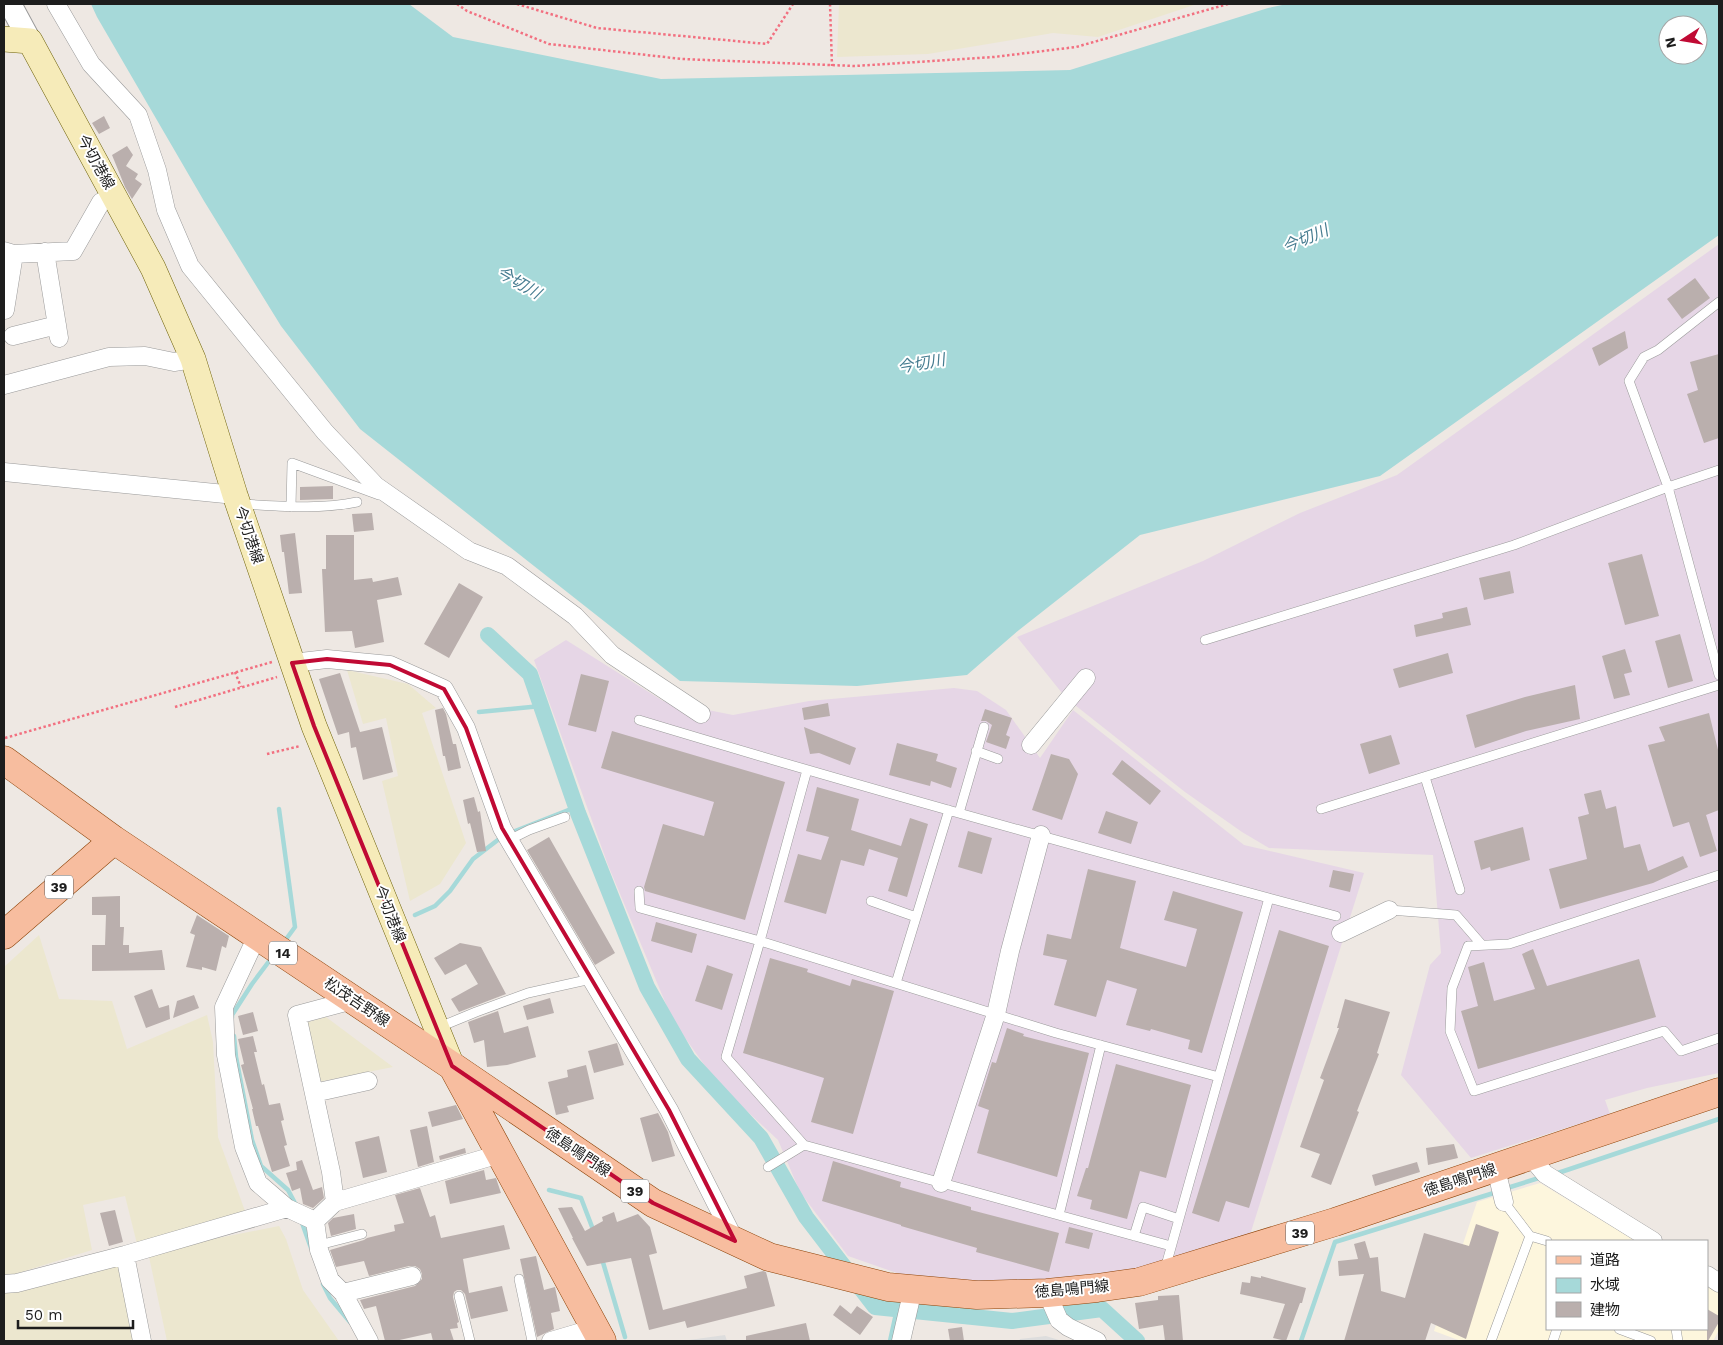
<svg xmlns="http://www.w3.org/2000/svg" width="1723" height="1345" font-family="'Work Sans','Noto Sans JP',sans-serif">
<rect width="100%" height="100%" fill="#eee8e3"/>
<path fill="#e6d6e6" d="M1719,244V1073L1647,1088L1605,1100L1610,1114L1471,1158L1401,1075L1430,965L1441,953L1433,855L1269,848L1242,832L1185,792L1066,698L1017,637L1203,561L1300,513L1397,475Z
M566,640L663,701L733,715L809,701L954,688L977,691L1006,710L1040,758L1073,710L1244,845L1364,873L1249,1238L1115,1275L986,1284L917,1280L848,1256L800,1192L778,1140L718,1084L673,1021L608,865L534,660Z"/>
<path fill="#fdf6dd" d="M1540,1183L1636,1241H1547V1329H1707V1285L1719,1293V1330L1713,1341H1461L1434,1331L1477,1202Z"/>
<path fill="#ece7cf" d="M839,4H1197L1098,37L1053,33L928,54L837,57Z
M347,670L408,684L436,708L422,713L466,843L440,884L410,901L382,781L398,776L386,718L363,724Z
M39,935L59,999L112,1001L127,1049L207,1015L213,1042L218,1137L245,1211L137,1244L125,1196L83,1205L92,1250L12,1275H4V967Z
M326,1017L393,1067L318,1082L305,1023Z
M279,1226L286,1239L303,1290L339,1341H167L148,1252Z
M117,1264L123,1275L135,1341H4V1294Z"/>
<path fill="#ddd" d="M725,1335L727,1341H682Z
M1046,1336L1062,1341H1019L1020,1339Z"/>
<path fill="#a6d9d9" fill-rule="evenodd" d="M91,4H409L453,37L661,79L1070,70L1268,8L1287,4H1719V235L1380,476L1140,535L1019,630L967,675L857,686L680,681L360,429L281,326L204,201L97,17ZM1668,25H1698V55H1668Z"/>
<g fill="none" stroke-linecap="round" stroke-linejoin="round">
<path stroke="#a6d9d9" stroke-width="4.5" d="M479,712L541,706
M279,809L295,927L284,942
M510,833L576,807
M415,915L435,906L450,891L473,859L503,836
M232,1018V1015L252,984L273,956
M234,1036L236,1057L252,1140L261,1166L288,1190L296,1205
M1555,1174L1719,1119
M1504,1189L1542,1177
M549,1190L581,1198L594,1232
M301,1220L311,1248
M602,1259L625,1337
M323,1284L330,1298L350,1322
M890,1341L897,1309
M1301,1341L1335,1242L1497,1192"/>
<path stroke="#a6d9d9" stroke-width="16" d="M488,635L530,674L578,813L647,987L688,1059L761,1138L806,1217L875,1307L1012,1321L1102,1309L1137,1341"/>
</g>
<path fill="#baafad" d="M104,116L110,128L99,134L92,123Z
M127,146L133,155L126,166L138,174L135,179L142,184L132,199L125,187L112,155Z
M1695,278L1710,298L1682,319L1667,299Z
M1625,331L1628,348L1599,366L1592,348Z
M1719,354V438L1704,443L1687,394L1698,390L1690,362Z
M333,486V499L300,500V487Z
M372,513L374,530L354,532L352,514Z
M295,533L302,593L289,594L284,552H282L280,535Z
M326,535H354V580L372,578L373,582L398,577L402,595L377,600L384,642L355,648L352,631L325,632L322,569H326Z
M1642,554L1659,616L1625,625L1608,563Z
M1510,571L1514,593L1484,600L1479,578Z
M459,583L483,597L449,658L424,644Z
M1467,607L1471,625L1416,637L1414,625L1443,618L1442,613Z
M1680,634L1693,681L1668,688L1655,641Z
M1625,649L1632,672L1624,674L1630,695L1614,699L1602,656Z
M1448,653L1453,673L1399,688L1393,669Z
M340,673L360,732L382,727L393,772L363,780L356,747L351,748L349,732L338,735L319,679Z
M581,674L609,681L596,732L568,725Z
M1575,685L1580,719L1526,731L1475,748L1466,715L1525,697Z
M828,703L830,716L804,720L802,708Z
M443,708L446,714L453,744H456L461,768L448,771L445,756H443L435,710Z
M985,709L1012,718L1006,735L1010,737L1006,749L986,742L992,725L986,721H981Z
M1709,713L1719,754V810L1706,815L1717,851L1700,857L1689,822L1673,827L1648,745L1665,741L1659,727Z
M804,727L856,748L850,765L819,753L810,754Z
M612,731L785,782L745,920L645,891L644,887L663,824L704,836L714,802L601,768Z
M1391,735L1400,764L1369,774L1360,744Z
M897,743L938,754L936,761L957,768L951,788L931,781L930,786L889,775Z
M1051,754L1069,759L1078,774L1062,820L1032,810Z
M1122,760L1161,791L1150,805L1112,774Z
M817,787L859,799L851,830L901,846L910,818L928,824L907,897L888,891L898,858L869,849L864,866L841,860L826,914L784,902L798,854L821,860L829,837L806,831Z
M1601,790L1606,809L1616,806L1624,848L1640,844L1648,871L1683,856L1688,867L1653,883L1560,909L1549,869L1587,859L1578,817L1589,814L1584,794Z
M474,797L478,812L480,811L486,851L477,852L470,823L468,824L463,800Z
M1106,811L1138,822L1131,844L1098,833Z
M1523,827L1530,860L1491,871L1490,867L1481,870L1474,841Z
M968,831L992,838L982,874L958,867Z
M549,837L615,953L595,965L527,850Z
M1088,869L1136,881L1120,948L1186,967L1197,929L1164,920L1173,891L1243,912L1202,1053L1188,1049L1190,1040L1151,1029L1150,1031L1126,1025L1137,989L1107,980L1096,1017L1054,1005L1067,960L1043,955L1047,934L1071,939Z
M1333,870L1354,874L1350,892L1329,887Z
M120,896V927H124L123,945H129V953L162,950L165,970L92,971V945H105L106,915H92V897Z
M197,915L229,936L226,948L222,946L216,971L202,967V970L186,967L195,935L190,933Z
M656,922L697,934L692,953L651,941Z
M1279,930L1329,946L1249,1208L1226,1201L1219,1222L1192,1213Z
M460,943L481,947L506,994L459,1012L451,999L478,984L466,964L445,975L434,958Z
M1533,949L1547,986L1639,959L1656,1017L1478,1069L1461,1011L1478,1006L1468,967L1484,962L1494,1001L1535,989L1522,954Z
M770,958L808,969L807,972L850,986L852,979L894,991L853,1134L811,1122L824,1078L743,1053Z
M707,965L733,974L722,1010L695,1001Z
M152,989L159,1008L169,1005L170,1019L146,1028L134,996Z
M194,995L199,1008L173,1018L177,1001Z
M550,998L554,1013L527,1020L523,1006Z
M1345,999L1390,1012L1377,1053L1379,1054L1357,1111L1359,1112L1331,1185L1311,1177L1320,1154L1300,1147L1324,1080L1320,1078L1339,1028H1337Z
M498,1011L504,1033L528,1026L536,1057L507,1065L487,1067L484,1040L474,1043L468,1022Z
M253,1012L258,1031L243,1035L238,1016Z
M1007,1028L1024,1034L1023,1036L1089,1053L1057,1177L977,1153L989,1110L978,1106L992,1062L996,1063Z
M253,1036L257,1052H254L262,1085L264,1084L269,1105L280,1103L284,1120L281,1121L287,1145L284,1146L290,1166L272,1172L258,1126H256L252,1109H253L241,1065L244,1064L238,1039Z
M617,1043L624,1065L594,1073L588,1051Z
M1116,1064L1191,1085L1166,1178L1140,1171L1127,1219L1090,1209L1092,1200L1077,1196L1086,1168H1088Z
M586,1065L594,1099L567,1106L569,1112L556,1115L548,1082L568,1077L567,1070Z
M456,1105L463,1119L432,1127L428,1112Z
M658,1113L668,1132L675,1156L652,1162L640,1118Z
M427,1126L434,1162L418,1167L410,1130Z
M379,1136L387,1172L363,1178L355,1142Z
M1454,1144L1458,1158L1428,1165L1426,1148Z
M465,1148L466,1153L440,1160L439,1156Z
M302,1160L313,1190L322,1187L324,1198L313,1208L303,1204L300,1188L292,1191L286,1173L297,1170L296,1162Z
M833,1161L901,1182L900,1187L971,1207V1210L1059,1233L1049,1272L976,1252L977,1248L901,1226V1225L822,1201Z
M1417,1162L1420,1172L1375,1186L1372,1175Z
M484,1170L486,1180L496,1178L501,1193L450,1204L445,1181Z
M420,1188L430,1217L435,1215L441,1238L504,1225L510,1249L463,1259L469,1293L502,1286L508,1311L471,1319L465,1294L461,1290H457L454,1292L453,1297L459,1322L457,1323L458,1328L450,1329L454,1341H433L431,1333L395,1341H385L376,1306L364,1309L360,1300L415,1286L422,1279V1274L420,1269L415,1266H409L369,1276L364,1261L336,1267L330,1250L364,1240L367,1238L395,1231L394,1225L404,1223L395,1195Z
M572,1207L585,1231L603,1221L602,1217L614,1212L617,1222L638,1214L650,1227L657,1253L649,1255L663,1310L747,1288L744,1276L763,1271L766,1272L775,1306L687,1328L685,1321L649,1330L631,1258L587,1266L572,1238H573L558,1208Z
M115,1210L123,1242L109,1246L100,1213Z
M354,1214L356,1229L331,1236L328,1223L333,1218Z
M1476,1224L1499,1232L1466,1339L1431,1323L1425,1341H1344L1364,1274L1339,1276L1338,1261L1358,1259L1354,1244L1365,1241L1370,1258L1378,1257L1381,1291L1405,1298L1424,1233L1469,1246Z
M1069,1227L1093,1233L1089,1249L1065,1243Z
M536,1256L544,1290L555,1287L560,1311L551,1313L554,1329L537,1337L520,1259Z
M1251,1276L1261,1278V1276L1306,1288L1302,1303H1300L1286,1341L1273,1338L1285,1304L1240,1294L1242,1282L1250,1283Z
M1179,1295L1183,1341H1165L1163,1325L1139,1329L1135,1303L1158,1300V1296Z
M840,1305L851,1314L857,1306L873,1317L860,1335L833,1315Z
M1707,1309L1719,1316V1322L1708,1341H1707Z
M806,1323L810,1341H746V1336Z
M962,1327L964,1341H950L948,1329Z"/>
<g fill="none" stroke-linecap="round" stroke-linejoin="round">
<defs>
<path id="service" d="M1719,302L1658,350L1644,357L1629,381L1668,487L1719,675
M241,504C280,506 319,510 357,502
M291,507L292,463L379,495
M1205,640L1514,545L1668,487L1719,470
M639,720C870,790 1103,854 1336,916
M976,751L998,759
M1425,777L1460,890
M1321,809L1719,685
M959,813L984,727
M509,840L529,830L565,817
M1719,875L1509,944L1468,946L1452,988L1450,1031L1474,1091L1664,1031L1681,1051L1719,1038
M639,891L640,908L760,941L807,770
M871,901L916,917
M1389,910L1456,915L1482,945
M896,983L949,810
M437,1028L476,1012L528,993L591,979
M768,1167L804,1145
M1059,1215L1101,1045
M1134,1236L1143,1207L1179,1219
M1530,1236L1547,1241
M319,1245L362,1234
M1171,1246L804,1145L726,1057L760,941L1056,1033L1219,1077
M1165,1269L1269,898
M519,1279L532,1341
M459,1296L470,1341
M1619,1329L1651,1341
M1676,1329L1678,1341
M1491,1341L1530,1236L1504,1202
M1553,1341L1557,1329"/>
<path id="minor" d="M56,4L91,64L138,115L157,170L166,210L190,266L325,432L376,486L469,551L507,566L575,616L612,655L701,714
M4,251L14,254L73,251L101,202L116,198
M45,252L59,338
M5,310L14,254
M13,336L57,325
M4,385L109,357L145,356L174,362L193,359
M4,472L235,495
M292,663L327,659L390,665L444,689L466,728L502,828L669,1110L735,1241
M1031,745L1086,678
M1341,933L1389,910
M257,936L224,1007L226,1055L244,1147L258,1183L287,1208L315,1221
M314,1093L368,1081
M1531,1157L1545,1174L1653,1241
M1496,1169L1504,1202
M941,1183L996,1014L1010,951L1041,835
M335,1202L331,1172L297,1015L353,1000
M315,1221L335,1202L500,1154
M315,1221L319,1250L330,1280L343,1293L369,1341
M125,1255L142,1341
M1707,1275L1719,1283
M4,1284L17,1283L125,1255L287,1208
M343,1293L412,1276
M1047,1293L1059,1320L1068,1327L1097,1341
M551,1341L595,1328
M901,1341L913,1289"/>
<path id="tertiary" d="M10,4L30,41"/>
<path id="secondary" d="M4,39L30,41L153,268L193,359L235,495L314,726L452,1066"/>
<path id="primary" d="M4,760L114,840L452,1066L653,1203L769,1257L888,1287L977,1295L1047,1293L1097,1288L1139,1282L1335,1222L1719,1092
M4,935L114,840
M454,1069L602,1341"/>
</defs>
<use href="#service" stroke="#9a9a9a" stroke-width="10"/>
<use href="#minor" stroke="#9a9a9a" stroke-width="19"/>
<use href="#tertiary" stroke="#9a9a9a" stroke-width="24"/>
<use href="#secondary" stroke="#6e620a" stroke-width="26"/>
<use href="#primary" stroke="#8e4308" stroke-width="29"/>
<path stroke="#f27080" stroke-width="2.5" stroke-dasharray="2.5 2.5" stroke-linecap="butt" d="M457,4L467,11L549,44L682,59L855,66L994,57L1076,47L1228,4
M517,4L597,28L767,44L793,4
M830,4L832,66
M235,672L241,687
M175,707L277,677
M5,738L272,662
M267,754L300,746"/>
<use href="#service" stroke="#fff" stroke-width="9"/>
<use href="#minor" stroke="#fff" stroke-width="18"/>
<use href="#tertiary" stroke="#fff" stroke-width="22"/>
<use href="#secondary" stroke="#f6ebb9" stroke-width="25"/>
<use href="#primary" stroke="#f7bd9f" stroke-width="28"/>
</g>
<path fill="none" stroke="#c00a34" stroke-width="4" stroke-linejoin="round" d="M327,659L390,665L444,689L466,728L502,828L669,1110L735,1241L653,1203L452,1066L314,726L292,663Z"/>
<g text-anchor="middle" stroke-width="4" stroke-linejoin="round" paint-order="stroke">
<g fill="#fff" stroke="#616161" stroke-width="1">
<rect x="45" y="875.5" width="28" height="23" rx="4"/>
<rect x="269" y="941.5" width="28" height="23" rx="4"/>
<rect x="621" y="1179.5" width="28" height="23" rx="4"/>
<rect x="1286" y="1221.5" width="28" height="23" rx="4"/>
</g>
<g font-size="14" font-weight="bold" fill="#1d1d1d">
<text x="59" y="892">39</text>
<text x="283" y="958">14</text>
<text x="635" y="1196">39</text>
<text x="1300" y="1238">39</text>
</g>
<g font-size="15" fill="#1d1d1d" stroke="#fff">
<text transform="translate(96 162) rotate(61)" y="5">今切港線</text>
<text transform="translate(249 535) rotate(71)" y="5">今切港線</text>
<text transform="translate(390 914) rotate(68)" y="5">今切港線</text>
<text transform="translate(357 1002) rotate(34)" y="5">松茂吉野線</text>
<text transform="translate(578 1152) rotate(34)" y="5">徳島鳴門線</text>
<text transform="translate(1460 1180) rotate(-18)" y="5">徳島鳴門線</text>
<text transform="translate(1072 1289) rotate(-5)" y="5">徳島鳴門線</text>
</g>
<g font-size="16" font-style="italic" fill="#467c90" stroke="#fff">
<text transform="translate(1305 238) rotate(-23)" y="6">今切川</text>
<text transform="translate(519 282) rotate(30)" y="6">今切川</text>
<text transform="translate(921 363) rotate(-10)" y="6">今切川</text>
</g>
</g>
<rect width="1723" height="1345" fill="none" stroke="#1d1d1d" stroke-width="10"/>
<rect x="1546" y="1240" width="162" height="90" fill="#ffffff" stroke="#a5a5a5"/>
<rect x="1556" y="1256" width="25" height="8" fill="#f7bd9f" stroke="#a5a5a5"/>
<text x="1590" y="1265" font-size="15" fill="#1d1d1d">道路</text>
<rect x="1556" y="1278" width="25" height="15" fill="#a6d9d9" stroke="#a5a5a5"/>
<text x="1590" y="1290" font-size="15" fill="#1d1d1d">水域</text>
<rect x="1556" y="1302" width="25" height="15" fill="#baafad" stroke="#a5a5a5"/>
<text x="1590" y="1315" font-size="15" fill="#1d1d1d">建物</text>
<g transform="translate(1683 40) rotate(258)"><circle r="24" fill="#ffffff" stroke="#a5a5a5"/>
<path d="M0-4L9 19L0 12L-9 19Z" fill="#c00a34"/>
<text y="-8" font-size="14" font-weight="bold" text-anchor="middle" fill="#1d1d1d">N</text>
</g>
<path d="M18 1320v8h115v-8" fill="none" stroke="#1d1d1d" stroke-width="2.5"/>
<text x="25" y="1320" font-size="15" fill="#1d1d1d" stroke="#ffffff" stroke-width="4" paint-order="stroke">50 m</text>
</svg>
